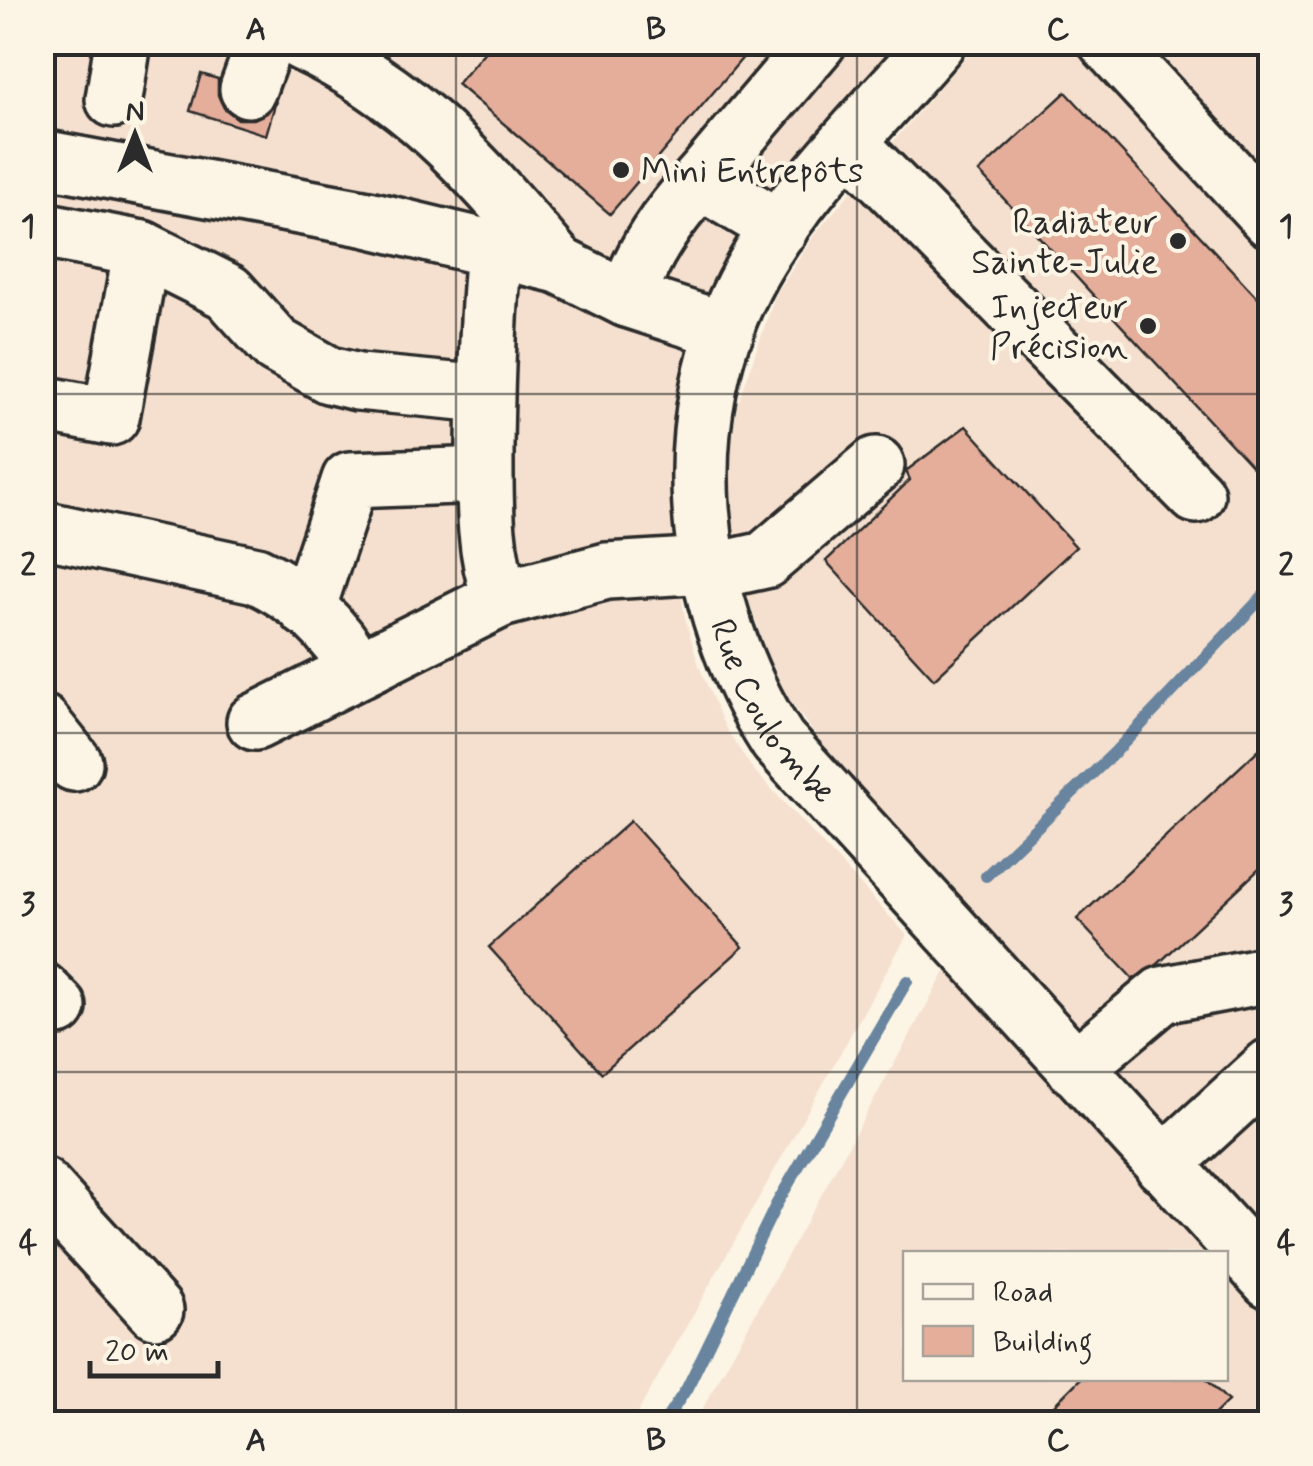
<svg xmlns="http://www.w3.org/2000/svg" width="1313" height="1466" font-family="Mynerve,sans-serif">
<rect width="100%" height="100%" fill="#fcf5e5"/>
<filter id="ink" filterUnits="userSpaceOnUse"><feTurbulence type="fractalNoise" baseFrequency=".01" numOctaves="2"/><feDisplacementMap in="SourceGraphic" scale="20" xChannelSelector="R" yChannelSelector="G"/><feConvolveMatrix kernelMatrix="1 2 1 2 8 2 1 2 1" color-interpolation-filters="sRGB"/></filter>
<g filter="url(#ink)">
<path fill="#f5e0cf" d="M42,43H900L791,170L694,340L680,385L672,494L675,560L685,617L699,666L725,727L752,768L907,935L637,1414L625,1423H43Z
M977,43H1270V1245L821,743L788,698L766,651L736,562L727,513L729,463L737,407L775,296L814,235Z
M946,970L1209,1253L906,1254V1378H1226V1271L1270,1314V1423L694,1424Z"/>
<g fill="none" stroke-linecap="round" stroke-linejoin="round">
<path stroke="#67849e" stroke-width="12" d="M986,876L1116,751L1270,589
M663,1424L687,1388L776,1205L907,981"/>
</g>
<path fill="#e5ae9b" stroke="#2b2b2b" stroke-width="2.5" d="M493,42H756L610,214L457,84Z
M201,74L218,79V95L224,108L238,119H254L267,113L276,101L266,135L190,111Z
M1066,92L1270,311V486L979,172Z
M966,426L1076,547L934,679L826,561L910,480L906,471Z
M1270,739V859L1158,964L1133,979L1077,919Z
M630,821L743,947L602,1073L489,947Z
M1081,1378H1205L1228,1401L1205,1424H1035Z"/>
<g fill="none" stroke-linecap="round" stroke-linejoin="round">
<defs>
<g id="minor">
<path d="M301,42C418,96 478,171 559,265"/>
<path id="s1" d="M937,42C874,116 799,187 751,272C670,416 690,605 778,741L1270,1280"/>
<path d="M1107,42L1270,219"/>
<path d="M248,89L265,42"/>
<path d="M114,99L123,42"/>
<path d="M850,144L1196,495"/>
<path d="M42,158L368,219L559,265L627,299"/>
<path d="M700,181L818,42"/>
<path d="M42,230L142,249L111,417L47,405"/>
<path d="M142,249L228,292L276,345L329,375L358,382L484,394"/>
<path d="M494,249C488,315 486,378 485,444C485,497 483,548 501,599"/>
<path d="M726,331L627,299C643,251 667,218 700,181L780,228"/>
<path d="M42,529L256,575C300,595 335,629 358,670"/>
<path d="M710,572L765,560L876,465"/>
<path d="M307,609L350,480L484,475"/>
<path d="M255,722L501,599L607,571L708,565"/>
<path d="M42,723L74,763"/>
<path d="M42,991L58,1007"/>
<path d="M1075,1068L1162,995L1270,974"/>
<path d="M1163,1165L1270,1067"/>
<path d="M42,1186L155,1310"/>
</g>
</defs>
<use href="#minor" stroke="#2b2b2b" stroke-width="62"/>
<use href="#minor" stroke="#fcf5e5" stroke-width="55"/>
</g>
</g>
<path fill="none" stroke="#2b2b2b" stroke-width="2.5" stroke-opacity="0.55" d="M456,42V1424M857,42V1424M42,394H1270M42,733H1270M42,1072H1270"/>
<g fill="#2b2b2b" stroke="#fcf5e5" stroke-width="4">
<circle cx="621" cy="170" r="10"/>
<circle cx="1178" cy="241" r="10"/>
<circle cx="1148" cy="326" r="10"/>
</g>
<g text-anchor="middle" stroke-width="8" stroke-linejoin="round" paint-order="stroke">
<g font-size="35" fill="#2b2b2b" stroke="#fcf5e5" text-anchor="end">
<text x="641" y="182" text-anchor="start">Mini Entrepôts</text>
<text x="1158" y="233">Radiateur<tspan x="1158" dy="40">Sainte-Julie</tspan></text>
<text x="1128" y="318">Injecteur<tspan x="1128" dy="40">Précision</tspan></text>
</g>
<g font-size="35" fill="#2b2b2b" stroke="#fcf5e5">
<text dy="12" stroke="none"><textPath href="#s1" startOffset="760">Rue Coulombe</textPath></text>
</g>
</g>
<rect width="1313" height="1466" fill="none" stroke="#fcf5e5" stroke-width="110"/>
<rect x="903" y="1251" width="325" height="130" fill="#fcf5e5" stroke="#a8a49b" stroke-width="2.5"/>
<rect x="923" y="1284" width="50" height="15" fill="#fcf5e5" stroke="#a8a49b" stroke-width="2.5"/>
<text x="993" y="1301" font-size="30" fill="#2b2b2b">Road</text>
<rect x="923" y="1326" width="50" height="30" fill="#e5ae9b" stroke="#a8a49b" stroke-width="2.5"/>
<text x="993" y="1351" font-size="30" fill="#2b2b2b">Building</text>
<g transform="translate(135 135)" stroke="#fcf5e5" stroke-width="8" paint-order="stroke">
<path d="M0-8L18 38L0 25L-18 38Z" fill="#2b2b2b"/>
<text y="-15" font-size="28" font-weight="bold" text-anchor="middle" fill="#2b2b2b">N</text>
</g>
<path d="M90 1361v15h128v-15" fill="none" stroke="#2b2b2b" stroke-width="5"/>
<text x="105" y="1361" font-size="30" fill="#2b2b2b" stroke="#fcf5e5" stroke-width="8" paint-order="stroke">20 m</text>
<rect x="55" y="55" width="1203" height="1356" fill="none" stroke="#2b2b2b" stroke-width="4"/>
<g font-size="32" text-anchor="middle" font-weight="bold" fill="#2b2b2b">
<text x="256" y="39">A</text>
<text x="656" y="39">B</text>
<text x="1058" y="39">C</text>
<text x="28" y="236">1</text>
<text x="1286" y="236">1</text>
<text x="28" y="575">2</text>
<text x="1286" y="575">2</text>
<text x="28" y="914">3</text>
<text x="1286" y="914">3</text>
<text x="28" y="1253">4</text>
<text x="1286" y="1253">4</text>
<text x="256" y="1450">A</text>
<text x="656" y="1450">B</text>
<text x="1058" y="1450">C</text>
</g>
</svg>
